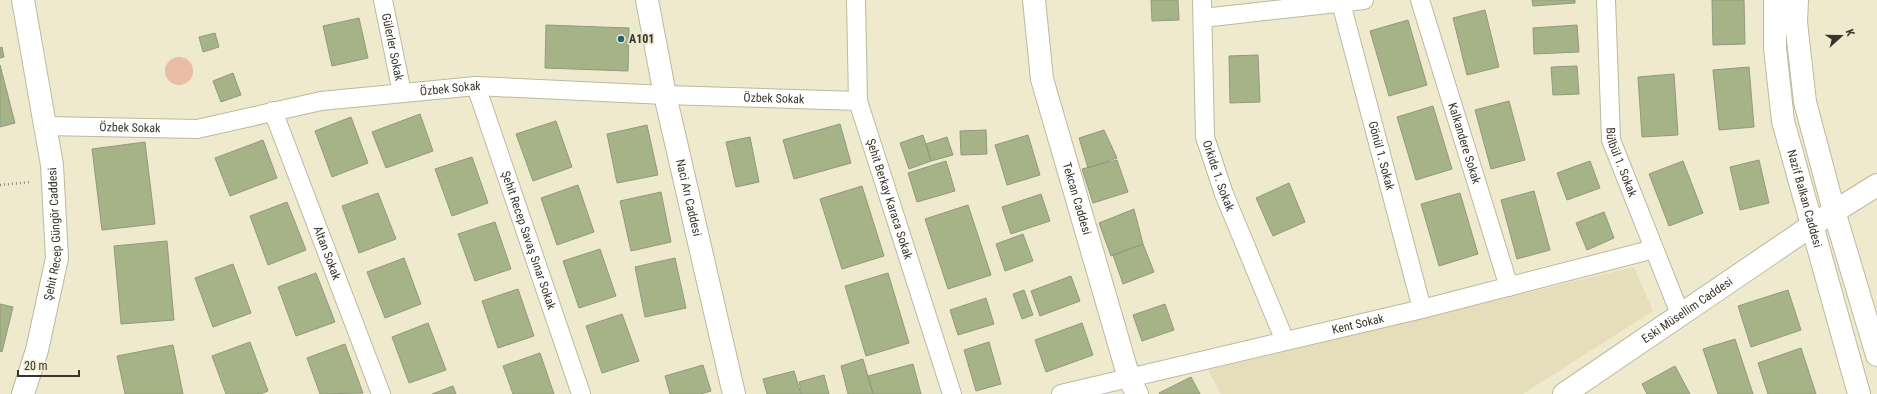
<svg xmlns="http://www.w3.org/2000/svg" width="1877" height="394" font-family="'Roboto Condensed',sans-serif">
<rect width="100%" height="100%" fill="#efe9cd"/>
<path fill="#e6deba" d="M1634,267L1653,311L1523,394H1221L1208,370Z"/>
<path fill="#e9bda5" d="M165 71a14 14 0 1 1 28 0a14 14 0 1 1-28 0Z"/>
<path fill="#a6b387" stroke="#91997f" d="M1151,0H1178L1179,20L1152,21Z
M1532,0H1575V3L1533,6Z
M1712,0H1744L1745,44L1713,45Z
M1485,10L1499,67L1467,75L1453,18Z
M359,18L368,58L332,66L323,26Z
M1408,20L1427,85L1389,96L1370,31Z
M546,25L629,28L628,71L545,68Z
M1577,25L1579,52L1534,54L1533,28Z
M215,33L219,47L203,52L199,37Z
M2,47L4,57L0,58V48Z
M1258,55L1260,102L1230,103L1229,56Z
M0,65L15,123L0,127Z
M1577,66L1579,94L1553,95L1551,67Z
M1749,67L1754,127L1719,130L1713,70Z
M233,73L241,95L221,102L213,81Z
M1674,74L1678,135L1642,137L1638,77Z
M1509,101L1525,160L1491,169L1475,110Z
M1433,106L1452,169L1416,180L1397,117Z
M420,114L433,151L386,168L372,132Z
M351,117L368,163L332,177L315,131Z
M556,121L572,167L533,181L516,134Z
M840,124L851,163L794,179L783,140Z
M647,125L658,175L617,183L607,134Z
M986,130L987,154L961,155L960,131Z
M1104,130L1117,158L1088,168L1079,138Z
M923,135L931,161L909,169L900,143Z
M1028,135L1040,175L1007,185L995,145Z
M750,137L759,182L736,187L726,142Z
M947,137L953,155L931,161L926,144Z
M263,140L277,178L230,196L215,158Z
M145,142L155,224L102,230L92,149Z
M472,157L488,203L452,216L435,169Z
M1117,160L1128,192L1093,203L1082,169Z
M1759,160L1769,203L1740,210L1730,167Z
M946,161L955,191L917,202L908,173Z
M1590,161L1600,188L1567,200L1557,173Z
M1683,161L1703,213L1669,226L1649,174Z
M1289,183L1305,222L1273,236L1256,198Z
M578,185L594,232L557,245L541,198Z
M862,186L884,256L842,269L820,199Z
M1534,191L1550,250L1517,259L1501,200Z
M661,192L671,242L631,251L620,201Z
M378,193L396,239L359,253L342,206Z
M1460,193L1478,254L1439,266L1421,204Z
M1041,194L1050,221L1011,234L1002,207Z
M287,202L306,250L268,265L250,216Z
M968,205L991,275L948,289L925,219Z
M1134,209L1143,244L1111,256L1099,223Z
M1604,212L1614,238L1587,250L1576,223Z
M495,222L511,269L475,281L458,234Z
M1023,234L1033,261L1005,271L996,244Z
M167,241L174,320L121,324L114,246Z
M1143,244L1154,272L1123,284L1113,255Z
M600,249L616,296L579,308L563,261Z
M404,258L421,304L385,318L367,272Z
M675,258L686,308L645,317L635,267Z
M233,264L251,313L213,327L195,278Z
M316,273L335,322L296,336L278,287Z
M888,273L909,343L866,356L845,286Z
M1071,276L1080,301L1040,316L1031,291Z
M518,289L534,336L498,348L482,301Z
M1024,290L1033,315L1022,319L1013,294Z
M1788,290L1801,330L1751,347L1738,306Z
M986,298L994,324L958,335L950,310Z
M0,304L13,307L2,352L0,351Z
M1165,304L1174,330L1142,341L1133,315Z
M622,314L639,361L602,373L586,326Z
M428,323L446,370L409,383L392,337Z
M1082,323L1093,355L1046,372L1035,340Z
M1735,339L1753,394H1718L1703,349Z
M250,342L268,391L260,394H226L212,356Z
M989,342L1001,384L976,391L964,350Z
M345,344L363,393L320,394L307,358Z
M173,345L183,394H125L117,356Z
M1801,348L1816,394H1768L1758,363Z
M540,353L554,394H513L503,366Z
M863,359L873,394H848L841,366Z
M913,364L921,394H873L868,376Z
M703,365L711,391L701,394H670L665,376Z
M1675,366L1690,394H1647L1642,384Z
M794,371L801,394H767L763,379Z
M824,375L829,394H802L799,382Z
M1191,377L1200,394H1160L1159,393Z
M453,386L456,394H432Z"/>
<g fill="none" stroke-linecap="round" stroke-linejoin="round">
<defs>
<g id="street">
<path id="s1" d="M383,0L402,93"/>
<path id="s2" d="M856,0L858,101L952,394"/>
<path id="s3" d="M1202,0L1205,137L1224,194L1285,341"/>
<path id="s4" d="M1420,0L1509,287"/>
<path id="s5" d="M1606,0L1611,140L1680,314"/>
<path id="s6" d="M1341,3L1422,309"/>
<path d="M1203,18L1364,0"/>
<path id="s7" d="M476,86L581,394"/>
<path id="s8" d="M273,111L381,394"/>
<path id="s9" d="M45,126L197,129L321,101L476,86L665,95L858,101"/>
<path id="s10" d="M1061,394L1422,309L1654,249"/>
</g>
<g id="secondary">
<path id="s11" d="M647,0L665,95L734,394"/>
<path id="s12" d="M1034,0L1042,79L1129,378L1137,394"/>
<path id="s13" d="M1775,0V48L1783,121L1859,394"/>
<path d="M1797,0L1796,22L1805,102L1834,211L1877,355"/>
<path id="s14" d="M23,394L37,350L57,258L52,165L23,0"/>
<path id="s15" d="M1564,394L1811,226L1877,185"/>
</g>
</defs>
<use href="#street" stroke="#beb99d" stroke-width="20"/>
<use href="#secondary" stroke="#beb99d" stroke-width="24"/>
<path stroke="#8e8a77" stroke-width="2.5" stroke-dasharray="1 3" stroke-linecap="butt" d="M0,185L31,182"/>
<use href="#street" stroke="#fff" stroke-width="18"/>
<use href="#secondary" stroke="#fff" stroke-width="22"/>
</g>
<circle fill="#216677" stroke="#efe9cd" stroke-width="1.5" cx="621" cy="39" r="4"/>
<g text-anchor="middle" stroke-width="3.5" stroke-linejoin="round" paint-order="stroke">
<g font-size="12" font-weight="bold" fill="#38362b" stroke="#efe9cd" text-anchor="start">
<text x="629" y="43">A101</text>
</g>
<g font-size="12" fill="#38362b" stroke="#efe9cd">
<text dy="4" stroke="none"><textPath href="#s1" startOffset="48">Gülerler Sokak</textPath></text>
<text dy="4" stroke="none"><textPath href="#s9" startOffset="409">Özbek Sokak</textPath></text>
<text dy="4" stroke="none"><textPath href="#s9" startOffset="733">Özbek Sokak</textPath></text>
<text dy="4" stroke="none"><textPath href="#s9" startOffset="85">Özbek Sokak</textPath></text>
<text dy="4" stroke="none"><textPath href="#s4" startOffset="150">Kalkandere Sokak</textPath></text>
<text dy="4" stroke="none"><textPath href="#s6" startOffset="158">Gönül 1. Sokak</textPath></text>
<text dy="4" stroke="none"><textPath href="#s5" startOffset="164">Bülbül 1. Sokak</textPath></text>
<text dy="4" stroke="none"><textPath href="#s3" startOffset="178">Orkide 1. Sokak</textPath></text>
<text dy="4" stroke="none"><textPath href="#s11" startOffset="202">Naci Arı Caddesi</textPath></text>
<text dy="4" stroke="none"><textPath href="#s2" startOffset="204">Şehit Berkay Karaca Sokak</textPath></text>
<text dy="4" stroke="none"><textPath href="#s12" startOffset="204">Tekcan Caddesi</textPath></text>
<text dy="4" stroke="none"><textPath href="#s13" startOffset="202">Nazif Balkan Caddesi</textPath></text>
<text dy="4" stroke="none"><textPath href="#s14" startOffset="164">Şehit Recep Güngör Caddesi</textPath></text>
<text dy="4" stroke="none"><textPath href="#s7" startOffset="163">Şehit Recep Savaş Sınar Sokak</textPath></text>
<text dy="4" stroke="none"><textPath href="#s8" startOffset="152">Altan Sokak</textPath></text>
<text dy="4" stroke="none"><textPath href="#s15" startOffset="149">Eski Müsellim Caddesi</textPath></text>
<text dy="4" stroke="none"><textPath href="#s10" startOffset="305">Kent Sokak</textPath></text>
</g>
</g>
<g transform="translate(1841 36) rotate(69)" stroke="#efe9cd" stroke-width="3" paint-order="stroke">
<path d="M0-3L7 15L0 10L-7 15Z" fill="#38362b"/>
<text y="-6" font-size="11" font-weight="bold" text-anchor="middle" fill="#38362b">K</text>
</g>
<path d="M18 370v6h61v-6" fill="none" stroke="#38362b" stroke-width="2"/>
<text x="24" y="370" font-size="12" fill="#38362b" stroke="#efe9cd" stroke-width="3" paint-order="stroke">20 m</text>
</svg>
